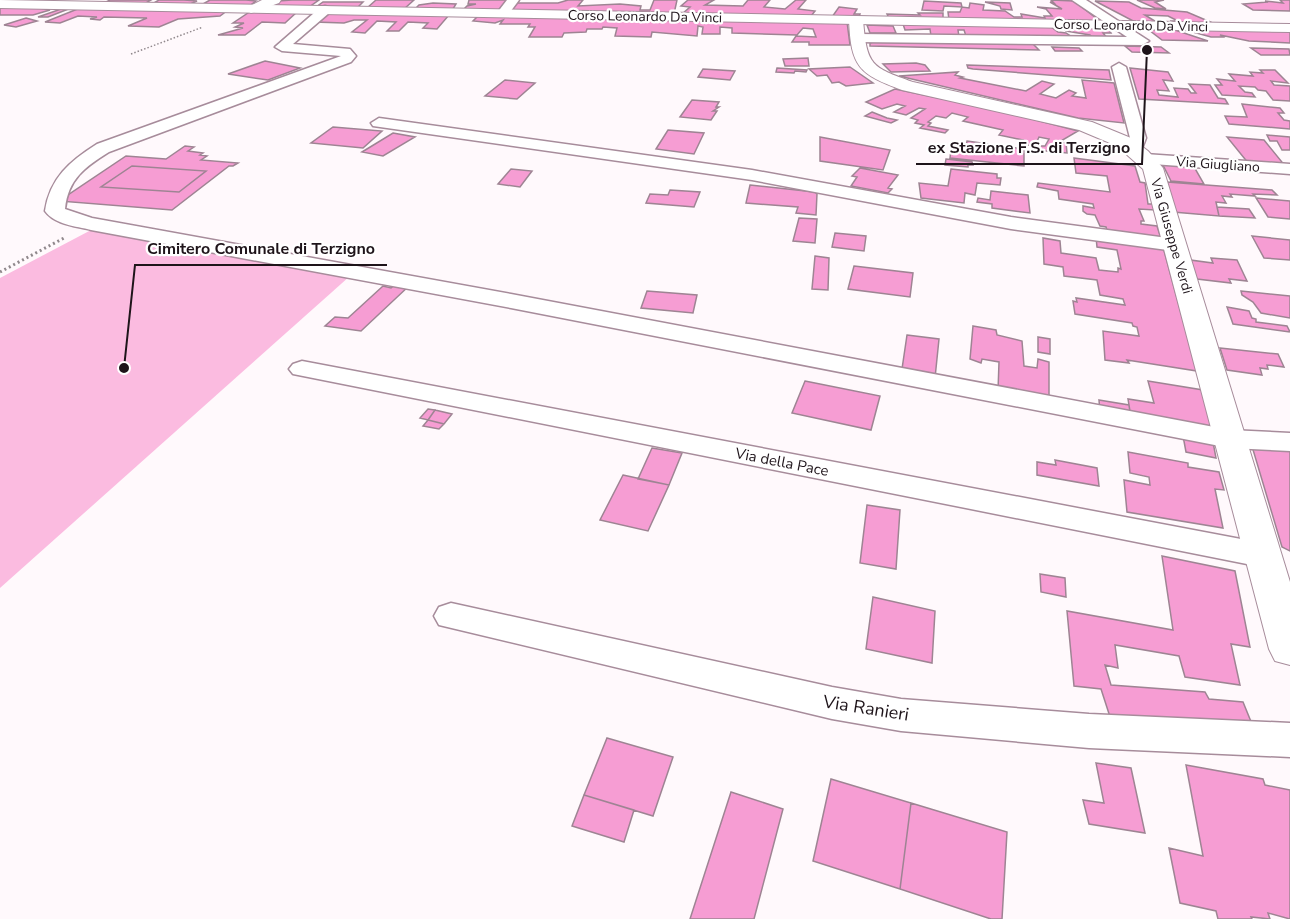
<svg xmlns="http://www.w3.org/2000/svg" width="1290" height="919" font-family="'Nunito Sans',sans-serif">
<rect width="100%" height="100%" fill="#fff9fc"/>
<path fill="#fbbbe0" d="M93,229L350,276L0,588V278Z"/>
<path fill="#f69dd3" stroke="#9e8493" stroke-width="1.5" fill-rule="evenodd" d="M110,0H151L144,4L104,3Z
M159,0H184L197,1L190,4H152Z
M210,0H246L256,1L249,6L201,5Z
M292,0H319L309,7H270L278,1Z
M376,0H414L404,9L367,8Z
M469,0H507L499,11L463,10L467,6L476,4H468Z
M568,0H583L578,6L620,4L641,6L640,10H650L654,0H677L674,14L507,11L513,3H558Z
M688,0H714L705,5L743,6L748,0H770L764,7L785,9L796,0H806L798,9L815,11L811,16L682,14L690,7L681,6Z
M1051,0L1074,1L1101,22L949,20L948,12H960L962,7L969,8L970,3L984,5L983,10L1005,11L1014,17H1022L1021,14L1045,18L1044,16H1052L1046,9L1037,7L1062,9L1050,2L1054,3Z
M1137,0H1164L1155,2L1166,9L1155,8Z
M1280,0H1290V11L1253,10L1243,4L1268,2L1265,1L1283,3Z
M924,1L961,3L962,7L944,6L943,11L922,10Z
M1095,1L1129,2L1141,8L1187,12L1215,24L1174,23L1170,21H1178L1168,16L1145,15L1158,23H1137Z
M323,2H363L357,8L316,7Z
M985,2L1010,3L1012,10L1001,9L1000,6Z
M433,3L456,4L453,9H415L419,5Z
M0,7L40,8L50,10L33,15H0Z
M839,7L857,9L854,14H860L859,17H832Z
M64,8H71L48,17H38Z
M80,8L228,10L220,16L178,19L159,27L128,26L147,18L104,17L100,20L90,19L97,17L78,16L60,23L45,22Z
M251,11L297,12L285,23L262,22L245,35H218L243,28L235,27L244,23H233Z
M326,13L449,15L437,29L423,28L428,23L408,22L399,31H387L396,22L377,21L365,33L352,32L367,20H354L344,23L315,22Z
M918,13H943V20L889,18L887,14L920,15Z
M478,16L847,22L850,45H809V42H792L796,36L816,37L813,29L803,28L797,35L732,33V28L720,27V34H702L703,27L698,26L697,36L652,32L651,37L615,36L617,28L603,27L602,29H587L586,32L564,33L562,37H529L535,27H528L530,24H500L503,20L495,23L473,21Z
M26,18L37,21L16,27L4,25Z
M903,24L1051,27L1058,32L1066,33L1072,37L966,36L964,30H958L959,37L931,36L930,29L905,30Z
M867,25L893,26L896,33H870Z
M1062,27L1108,28L1111,33H1103L1108,39L1093,38L1090,35L1066,31Z
M1145,27L1169,28L1208,41L1162,40Z
M1182,29L1290,31V43L1249,41L1220,35L1223,37H1211Z
M877,41L1031,42L1039,50L870,46V43Z
M1125,46L1161,47L1169,53L1132,52Z
M1052,47L1079,48L1082,51H1055Z
M1251,48L1289,49L1290,55H1261Z
M808,58L809,66H785L783,59Z
M265,61L300,68L268,80L228,74Z
M916,63L925,65L930,71L891,72L883,64Z
M967,65L1109,70L1111,80L973,69L968,68Z
M850,67L873,83L846,86L839,82L832,83L827,75L817,76L809,69Z
M777,68L807,70L806,72L795,71L794,73L776,72Z
M1130,68L1168,72L1173,81L1163,80L1169,91L1157,90L1159,95L1178,97L1174,88L1188,89L1191,93H1196L1189,84L1210,85L1218,98L1225,99L1228,104L1139,99Z
M703,69L735,71L730,80L698,77Z
M1260,70H1275L1288,83L1271,81L1274,85L1290,86V101L1273,100L1266,91L1258,90L1255,87L1239,86L1245,92L1252,93L1255,97L1222,95L1215,85H1222L1217,79L1235,81L1229,74L1253,76L1250,72L1263,73Z
M958,72L955,75L963,77L960,78L1026,91L1042,81L1054,84L1040,94L1056,98L1069,90L1076,93L1072,96L1086,98L1082,80L1114,83L1124,123L1078,118L899,76Z
M505,80L535,83L517,99L485,96Z
M895,89L1006,112L1078,131L1059,142L1066,143L1067,153L1036,150L1037,146H1045L1049,139L1039,137L1035,146L1020,144L1023,140L999,135L1003,130L963,121L968,117L952,113L946,118L936,116L928,122L931,123L928,126L948,130L945,133L920,128L924,125L915,123L918,120L911,118L925,109L919,108L906,115L894,112L905,106L897,104L882,109L866,102Z
M692,100L719,102L716,107H719L713,111H717L711,120L680,117Z
M1242,104L1280,108L1284,113H1278L1284,120L1290,121V129L1229,124L1225,116L1247,117Z
M872,112L887,118L897,120L891,123L865,116Z
M333,127L382,131L363,148L311,143Z
M668,130L704,133L694,154L656,149Z
M393,133L415,137L383,156L362,152Z
M1267,135L1290,137V150H1282L1277,141H1270Z
M820,137L890,150L883,170L820,161Z
M1227,137L1264,140L1286,167L1249,164Z
M967,141L1024,149V166L950,158L951,149L965,151Z
M185,146L194,147L188,151L203,153L200,155L207,156L201,160L238,163L233,166H229L172,210L59,201L126,156L166,159ZM132,166L206,171L179,192L101,187Z
M1074,158L1135,166L1140,182L1145,183L1148,204H1153L1155,210L1139,209L1144,221H1141V224L1157,226L1162,242L1108,234L1106,227L1100,226L1095,215L1087,214L1083,211V206L1094,208L1093,204L1059,199L1058,191L1037,187L1038,183L1110,192L1107,176L1076,173Z
M946,159L972,162L973,165H968V167L945,165Z
M1162,163L1193,165L1204,184L1171,181Z
M132,166L206,171L179,192L101,187Z
M860,168L898,175L888,188L892,189L888,193L851,186L857,177L852,176Z
M511,169L532,171L520,187L498,184Z
M951,169L997,174V178H1001L1000,185L977,183L975,195L965,193L964,203L921,198L919,183L948,186Z
M1167,182L1272,190L1277,195L1253,194L1255,196L1230,194L1232,197L1222,196L1226,203L1216,202L1219,216L1173,212Z
M750,185L815,192L817,194L816,215L796,213L798,207L746,203Z
M670,190L700,192L694,207L646,203L650,194L668,195Z
M991,191L1028,195L1030,213L992,208V204L977,202L978,198L990,200Z
M1256,198L1290,201V219L1268,217Z
M1217,207L1249,209L1255,218L1219,216Z
M799,218L817,219L815,243L793,241Z
M835,233L866,236L864,251L832,247Z
M1252,236L1290,240V260L1264,258Z
M1096,237L1163,247L1197,371L1127,360L1129,363L1105,360L1103,331L1139,336L1137,327L1133,326L1132,323L1075,314L1073,301L1077,302L1076,298L1125,305L1123,299L1100,295L1097,280L1064,276L1063,267L1044,264L1043,238L1060,241L1061,253L1096,258L1099,270L1118,272V268L1121,269L1117,250L1097,247Z
M815,256L829,258L828,290L812,289Z
M1211,258L1237,260L1247,281L1229,279L1231,283L1197,279L1190,260L1213,263Z
M854,266L913,273L910,297L848,289Z
M398,282L410,285L361,331L325,326L335,317L348,318L383,286L391,288Z
M647,291L697,295L693,313L641,308Z
M1241,291L1290,296V318L1261,313L1253,302L1242,295Z
M1227,307L1249,311L1252,318L1256,319V322L1287,326L1290,332L1233,324Z
M973,326L996,330L997,335L1022,341L1024,366L1037,368L1038,359L1049,362V396L998,391L999,362L982,359L981,363L970,359Z
M907,335L939,339L935,378L902,369Z
M1038,337L1050,339V354L1038,352Z
M1220,348L1278,354L1284,367L1267,365L1268,369L1260,368L1262,375L1227,370Z
M805,381L880,396L871,430L792,413Z
M1148,381L1203,390L1213,429L1131,418L1128,399L1154,403Z
M1099,400L1129,405L1131,418L1100,412Z
M428,409L435,410L428,420L420,418Z
M435,410L452,414L444,424L428,420Z
M428,420L444,424L439,429L423,426Z
M1183,436L1213,442L1216,458L1186,452Z
M1251,443L1290,448V551L1282,547Z
M652,448L682,453L669,485L638,479Z
M1128,452L1188,463V467L1219,472L1224,490L1215,489L1223,528L1127,512L1124,480L1150,485L1149,477L1130,473Z
M1055,460L1097,468L1099,486L1037,475V462L1056,465Z
M623,475L669,485L648,531L600,520Z
M867,505L900,510L896,569L860,563Z
M1162,556L1235,571L1250,647L1231,644L1240,685L1185,677L1179,656L1115,645L1118,668L1105,665L1111,685L1205,692L1209,699L1243,702L1254,729L1112,723L1101,689L1074,686L1067,611L1173,630Z
M1040,574L1065,578L1066,597L1041,592Z
M873,597L935,611L932,663L866,649Z
M607,738L673,757L653,816L584,795Z
M1096,763L1131,768L1145,833L1089,824L1083,800L1104,803Z
M1186,765L1263,779L1265,785L1290,790V919L1268,913L1270,919L1251,917L1252,919H1218L1216,911L1180,903L1169,848L1203,856Z
M831,779L911,803L900,889L813,861Z
M731,792L783,809L754,919H690Z
M584,795L634,810L624,842L572,826Z
M911,803L1007,832L1002,919H991L900,889Z"/>
<g fill="none" stroke-linecap="round" stroke-linejoin="round">
<defs>
<path id="minor" d="M507,0H519L507,16H499L497,13Z
M1072,0H1086L1149,41L1142,45L857,42L851,38L857,34L1127,37Z
M325,6L329,7V13L293,44L350,49L356,56L351,62L109,152C85,167 68,179 65,209L92,218L511,294L1230,430L1290,433V451L1230,448L511,308L91,230C76,226 55,225 45,211C50,178 70,161 97,144L341,56L282,51L275,47L321,7Z
M1119,63L1126,67L1146,138L1140,154H1128L1125,150L1130,138L1112,67Z
M379,118L752,170L1011,217L1175,239L1182,241L1185,245L1182,249L1175,251L1011,229L752,180L373,126L371,123Z
M1145,154L1290,164V174L1139,163L1136,159L1139,155Z
M302,361L1262,543L1273,547L1278,555L1273,563L1262,567L293,374L289,369L293,364Z
M451,603L832,687L901,699L1089,714L1290,723V757L1089,748L901,731L832,719L439,625L434,616L439,607Z"/>
<path id="tertiary" d="M262,0H281L279,3L251,13L244,9Z
M856,16L863,20C867,66 871,67 913,82L1092,122L1131,138L1148,151L1163,168L1290,582V665L1275,661L1269,649L1143,169L1117,146L1079,130L902,90C859,74 851,67 849,20Z"/>
<path id="secondary" d="M0,0L1290,24V32L0,8Z"/>
</defs>
<use href="#minor" stroke="#a78c9b" stroke-width="3"/>
<use href="#tertiary" stroke="#a78c9b" stroke-width="2"/>
<use href="#secondary" stroke="#a78c9b" stroke-width="2"/>
<path stroke="#90888c" stroke-width="1.5" stroke-dasharray="1.5 2" stroke-linecap="butt" d="M131,54L203,27"/>
<path stroke="#90888c" stroke-width="3" stroke-dasharray="2 3" stroke-linecap="butt" d="M0,272L64,238"/>
<use href="#minor" fill="#fff" fill-rule="evenodd"/>
<use href="#tertiary" fill="#fff" fill-rule="evenodd"/>
<use href="#secondary" fill="#fff" fill-rule="evenodd"/>
</g>
<g text-anchor="middle" stroke-width="4.5" stroke-linejoin="round" paint-order="stroke">
<g font-size="14" fill="#1e141a" stroke="#fff">
<text transform="translate(645 16) rotate(1)" y="5">Corso Leonardo Da Vinci</text>
<text transform="translate(1131 25) rotate(1)" y="5">Corso Leonardo Da Vinci</text>
<text transform="translate(1218 164) rotate(4)" y="5">Via Giugliano</text>
<text transform="translate(1172 236) rotate(74)" y="5">Via Giuseppe Verdi</text>
</g>
<g font-size="15" fill="#1e141a" stroke="#fff">
<text transform="translate(782 462) rotate(11)" y="5">Via della Pace</text>
</g>
<g font-size="18" fill="#1e141a" stroke="#fff">
<text transform="translate(866 708) rotate(9)" y="6">Via Ranieri</text>
</g>
</g>
<path fill="none" stroke="#1e141a" stroke-width="2" d="M1147 50L1142 164H916M124 368L135 265H387"/>
<g fill="#1e141a" stroke="#fff" stroke-width="2">
<circle cx="1147" cy="50" r="6"/>
<circle cx="124" cy="368" r="6"/>
</g>
<g font-size="16" text-anchor="middle" font-weight="bold" fill="#1e141a" stroke="#fff" stroke-width="4.5" stroke-linejoin="round" paint-order="stroke">
<text x="1029" y="153">ex Stazione F.S. di Terzigno</text>
<text x="261" y="254">Cimitero Comunale di Terzigno</text>
</g>
</svg>
